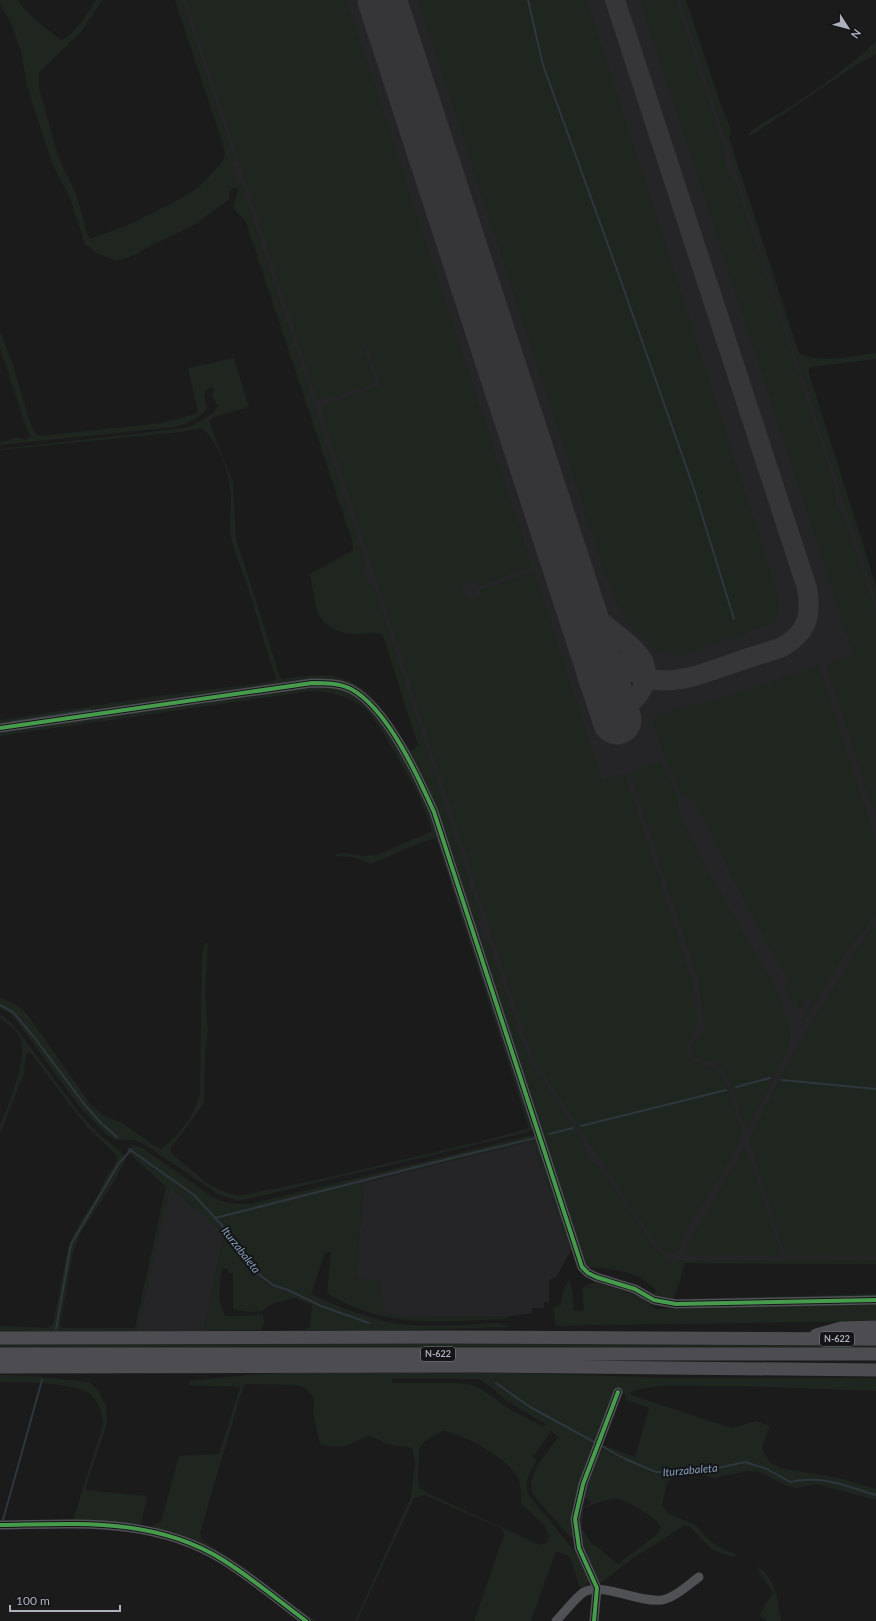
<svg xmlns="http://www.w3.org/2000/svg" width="876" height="1621" font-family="Lato,sans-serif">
<rect width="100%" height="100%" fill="#1b1b1c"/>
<path fill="#252528" d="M177,0H684L876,590V1264L672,1263L587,1261L356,545Z
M533,1141L570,1252L557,1276L549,1280V1302H544V1308H532V1313L504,1317H403L389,1314L384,1311L356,1277L364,1183Z
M170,1187L224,1233L204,1331H137Z"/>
<path fill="#1f2620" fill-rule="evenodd" d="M0,0H18C22,10 52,34 62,40C77,32 87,14 96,0H102L81,32L39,72V88L53,138L61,163L75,191L89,239L126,226L176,201L199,187L219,166L224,158L225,152L216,123L175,0H182L235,161L231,163L238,183L241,182L367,566L363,567L369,585L373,583L482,921L478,922L484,941L488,940L525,1050L531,1062L587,1148L584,1150L596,1166H599L654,1246L666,1258L669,1263H675L677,1260H876V1264L685,1263C682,1271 681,1278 678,1286C677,1291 675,1293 674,1298L678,1299L876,1294V1297L677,1301L658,1298L654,1295L656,1290C636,1270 616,1270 589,1267L585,1263L450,846L425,781L396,732L341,681L0,726V720L158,696L270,682L275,680L276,678C265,647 257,616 247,585C241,567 232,548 230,530C229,522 231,513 231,505C232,482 221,442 201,428L181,432L0,450V449L186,428C197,423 212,417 218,406L212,396L214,389L212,387L206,390L204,396L207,408C199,419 188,423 175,427L0,445V443L17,437L25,440L31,436L26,427L0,348V331L14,368L29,419L35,433L40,436L161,423L192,415L198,412L188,368L234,358L249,407C242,409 212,417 209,420L217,443L233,482L236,538L280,677L284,679C360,664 373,694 411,751L418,745L383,636C377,631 370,633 363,634C348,636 328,630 319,616C316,610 312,583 310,574L353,550L352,540L246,222L233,208L238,190L237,187L232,189L229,192L230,199L194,225L152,245L135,255L117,261L96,253L85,244L70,198L52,163L27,86L21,51L11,23L0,4Z
M186,0H347L532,566L479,586C466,573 452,596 473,600L480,595V590L534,571L602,780L625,774L694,986L697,1027L687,1045V1051L689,1057L693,1060L715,1068L723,1077L730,1094L743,1138L680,1242L678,1251L675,1254L668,1253L661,1248L636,1214L536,1063L527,1042L321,410L324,405L381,385L366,344L363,346L376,383L323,400L317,398Z
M418,0H587L779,597V614L771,624L692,652L678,656L670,655L659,651L643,638L626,621L608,583Z
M640,0H676L725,151C724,163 727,175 736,183L835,486C834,498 836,508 844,516L876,614V820L826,664L853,654Z
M680,0H686L720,103L731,130L729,138L799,353C820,364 853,356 876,353V359L811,367L808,370L876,586V601Z
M876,41V54L856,65L754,134L750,136L748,134C761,122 777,115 792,106C823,85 849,67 876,41Z
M819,666L876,841V915C847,946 828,984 806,1019L801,1021L812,1000L807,998L799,1010L796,1001L791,1002L784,987L788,982L736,885L699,809L688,796L682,795L665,760L651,717L686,705L709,702Z
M319,686C331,687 343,688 354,695C388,715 420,789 436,825L533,1127L529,1132L239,1201L218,1194L144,1144L134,1140H116L106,1134L80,1107L13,1016L0,1008V998C12,1002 19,1005 27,1014L91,1105L103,1115L124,1124L153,1145L160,1149C178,1138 195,1114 200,1094L202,953L205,943H208L205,995L208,1031L205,1053L204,1103L171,1148V1153L207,1183L222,1191L238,1196L326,1178L494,1138L529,1128L436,838L422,842L371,864L354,857L335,856L338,853H347L363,856L377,855L432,831C422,797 403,766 385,736C378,726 371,712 360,705C345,695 330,692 312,691L0,736V733Z
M661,762L679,798V807L682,819L704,864L784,1003L782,1005L791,1034L789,1047L747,1130C739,1115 737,1098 731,1083C728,1074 720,1067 714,1061C706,1064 696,1060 691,1053L692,1043L704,1030L698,979L630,772Z
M876,925V1256L789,1255L784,1252L749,1139L797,1046L848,964L867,934Z
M0,1014L13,1024L80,1114L96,1131L121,1152L126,1159L113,1183L80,1234L73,1253L60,1326L62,1328H135L166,1187L126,1150L134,1145L144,1149L212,1197C227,1204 235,1204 251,1204L532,1135L537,1137L573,1249L570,1252L533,1141L364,1183L356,1277L380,1281L384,1311L389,1314L403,1317L509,1316L506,1319C471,1320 433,1324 398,1319C373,1316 348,1306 327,1293L331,1252L325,1253L311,1294C335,1306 373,1320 399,1324C430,1328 466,1324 497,1323L510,1327L372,1331L305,1330L310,1327L312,1305L295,1298L271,1304L262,1311L252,1312L234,1310L233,1307V1273H228V1269L222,1268C220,1281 216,1306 226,1316L263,1315L264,1322L261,1330L204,1331L224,1233L170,1187L137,1331L0,1332V1326L47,1328L53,1324L68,1247L80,1223L99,1193L107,1175L115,1165L117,1156L87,1127L30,1052L26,1054L24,1073L0,1134V1126C7,1109 28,1057 21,1040C18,1031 7,1023 0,1018Z
M744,1148L747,1150L749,1154L780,1251L777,1256L688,1255L685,1251L686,1247Z
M569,1280L572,1289L574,1311L584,1310L582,1288L589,1284L596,1282L641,1297L656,1309L876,1304V1320C769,1324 663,1323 556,1326L553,1308L561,1305L562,1293Z
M0,1342H876V1350L0,1348Z
M283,1373H517L673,1378H876V1391C820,1389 765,1386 709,1386C683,1386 655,1383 631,1392V1395L732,1428L756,1421L770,1426L762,1447L764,1453L770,1462L781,1468L843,1479L876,1489V1500L816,1484L795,1488L785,1485L760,1472L747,1471L714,1478L701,1475L677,1474L669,1480L666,1487L662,1505L669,1514L696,1525L708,1539L719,1547L737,1555L733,1557L712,1550L690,1527L685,1525L632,1559L601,1583C584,1564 582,1537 578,1512L581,1508L591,1503L589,1500L582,1497L603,1445L635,1457L649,1408L626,1400L625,1395L616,1390L576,1495L571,1511L575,1535L571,1538L533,1495L531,1482L537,1466L558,1437L551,1431L533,1457L537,1460C530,1471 524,1481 528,1494L577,1554L590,1581L582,1588L579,1585L570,1557L556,1551L531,1621H474L504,1535L503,1529L424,1495L414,1498L357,1621H355L411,1497L415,1463L412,1448L387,1444L369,1435C348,1445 343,1451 320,1444L313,1414L314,1398L306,1389L297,1385L245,1384L240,1397L200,1533L202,1539L209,1545L246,1568L267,1586L316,1621H311L246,1572L154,1528L152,1525L161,1522L179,1456L219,1454L240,1387L188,1385L189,1381L249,1375ZM392,1379H479L491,1387L507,1401L545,1424L544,1427L511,1410L480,1388L472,1385L458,1383H392ZM444,1431C466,1435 506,1458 517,1476C521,1482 521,1496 521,1504L544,1525L549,1536L546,1543L540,1545L429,1494L420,1488L418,1480L419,1449C425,1439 434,1435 444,1431ZM616,1498C632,1504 651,1513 661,1527L656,1535L618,1564L592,1543L582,1529L583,1509L593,1504Z
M0,1375L34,1376L89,1382L97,1389L106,1405L107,1423L85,1490L147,1496L141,1524L73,1520L103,1424C102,1414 100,1406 94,1398C82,1381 21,1383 0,1382Z
M758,1566C779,1585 776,1596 781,1621H767L759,1615L773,1593C769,1583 759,1577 758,1566Z"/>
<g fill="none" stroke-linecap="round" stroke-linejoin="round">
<path stroke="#2e363e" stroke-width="2" d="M528,0L543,65L616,267L694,489L734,619
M12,722L90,710
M0,1005L13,1012L34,1037L85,1105L101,1123L117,1137
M782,1080L876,1089
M736,1087L770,1078
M581,1126L726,1090
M549,1134L573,1128
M129,1149L194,1195L227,1231L257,1273L273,1285L288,1290L321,1306L369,1323
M215,1218L460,1156L535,1138
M56,1329L71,1244L119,1163L131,1150
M496,1383L530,1407L596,1443
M600,1445L625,1459L656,1472H671L681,1469L718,1468L745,1462L767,1469L790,1482C823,1475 845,1486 876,1495
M3,1520L42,1380"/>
<path stroke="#363638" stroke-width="20" d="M571,580C574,600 578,619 581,638C584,660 585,685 601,704C603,707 607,708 611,708C635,708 653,683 643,661C636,646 594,617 579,605
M588,630C604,652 627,675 656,680C682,683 707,672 731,664C747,658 764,653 780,648C807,634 812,616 807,588L615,0"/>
<path stroke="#363638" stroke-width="49" d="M382,0L617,720"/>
<path stroke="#4f5155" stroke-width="9" d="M0,728L312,683C325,683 339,683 351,689C387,708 418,776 434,812L582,1267L588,1273L596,1277L635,1289L654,1300L676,1304L876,1300
M0,1525C77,1524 154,1517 223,1560C252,1578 279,1601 306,1621
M556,1621C563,1614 577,1596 584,1592C604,1582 637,1603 662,1600C676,1597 688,1585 699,1577
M594,1621L597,1588L579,1548L575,1519L583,1484L618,1392"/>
<path stroke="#4d4d51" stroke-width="13" d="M816,1335L841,1328L876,1327
M0,1338L440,1337L876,1339
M0,1354H876
M0,1367L477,1366L876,1370"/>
<defs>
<path id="cycleway" d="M0,728L312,683C325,683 339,683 351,689C387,708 418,776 434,812L582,1267L588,1273L596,1277L635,1289L654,1300L676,1304L876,1300
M0,1525C77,1524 154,1517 223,1560C252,1578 279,1601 306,1621
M594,1621L597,1588L579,1548L575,1519L583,1484L618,1392"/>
</defs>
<use href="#cycleway" stroke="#151518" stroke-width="6"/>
<use href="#cycleway" stroke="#469c4c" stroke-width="4"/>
</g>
<g text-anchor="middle" stroke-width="4" stroke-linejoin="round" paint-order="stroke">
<g fill="#151518" stroke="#7f828b" stroke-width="1">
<rect x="820" y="1332" width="34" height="14" rx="3"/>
<rect x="421" y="1347" width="34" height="14" rx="3"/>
</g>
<g font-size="9" font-weight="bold" fill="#adb1bc">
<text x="837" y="1342">N-622</text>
<text x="438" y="1357">N-622</text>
</g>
<g font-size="11" font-style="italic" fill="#849eb7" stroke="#151518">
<text transform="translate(241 1250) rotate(52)" y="4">Iturzabaleta</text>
<text transform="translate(690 1470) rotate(-5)" y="4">Iturzabaleta</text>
</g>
</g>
<g transform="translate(848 28) rotate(126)" stroke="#151518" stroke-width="3" paint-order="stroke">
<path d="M0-3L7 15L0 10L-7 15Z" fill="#adb1bc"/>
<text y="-6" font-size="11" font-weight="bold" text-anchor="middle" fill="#adb1bc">N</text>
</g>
<path d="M10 1605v6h110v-6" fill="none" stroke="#adb1bc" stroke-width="2"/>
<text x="16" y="1605" font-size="12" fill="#adb1bc" stroke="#151518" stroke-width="3" paint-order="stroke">100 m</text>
</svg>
